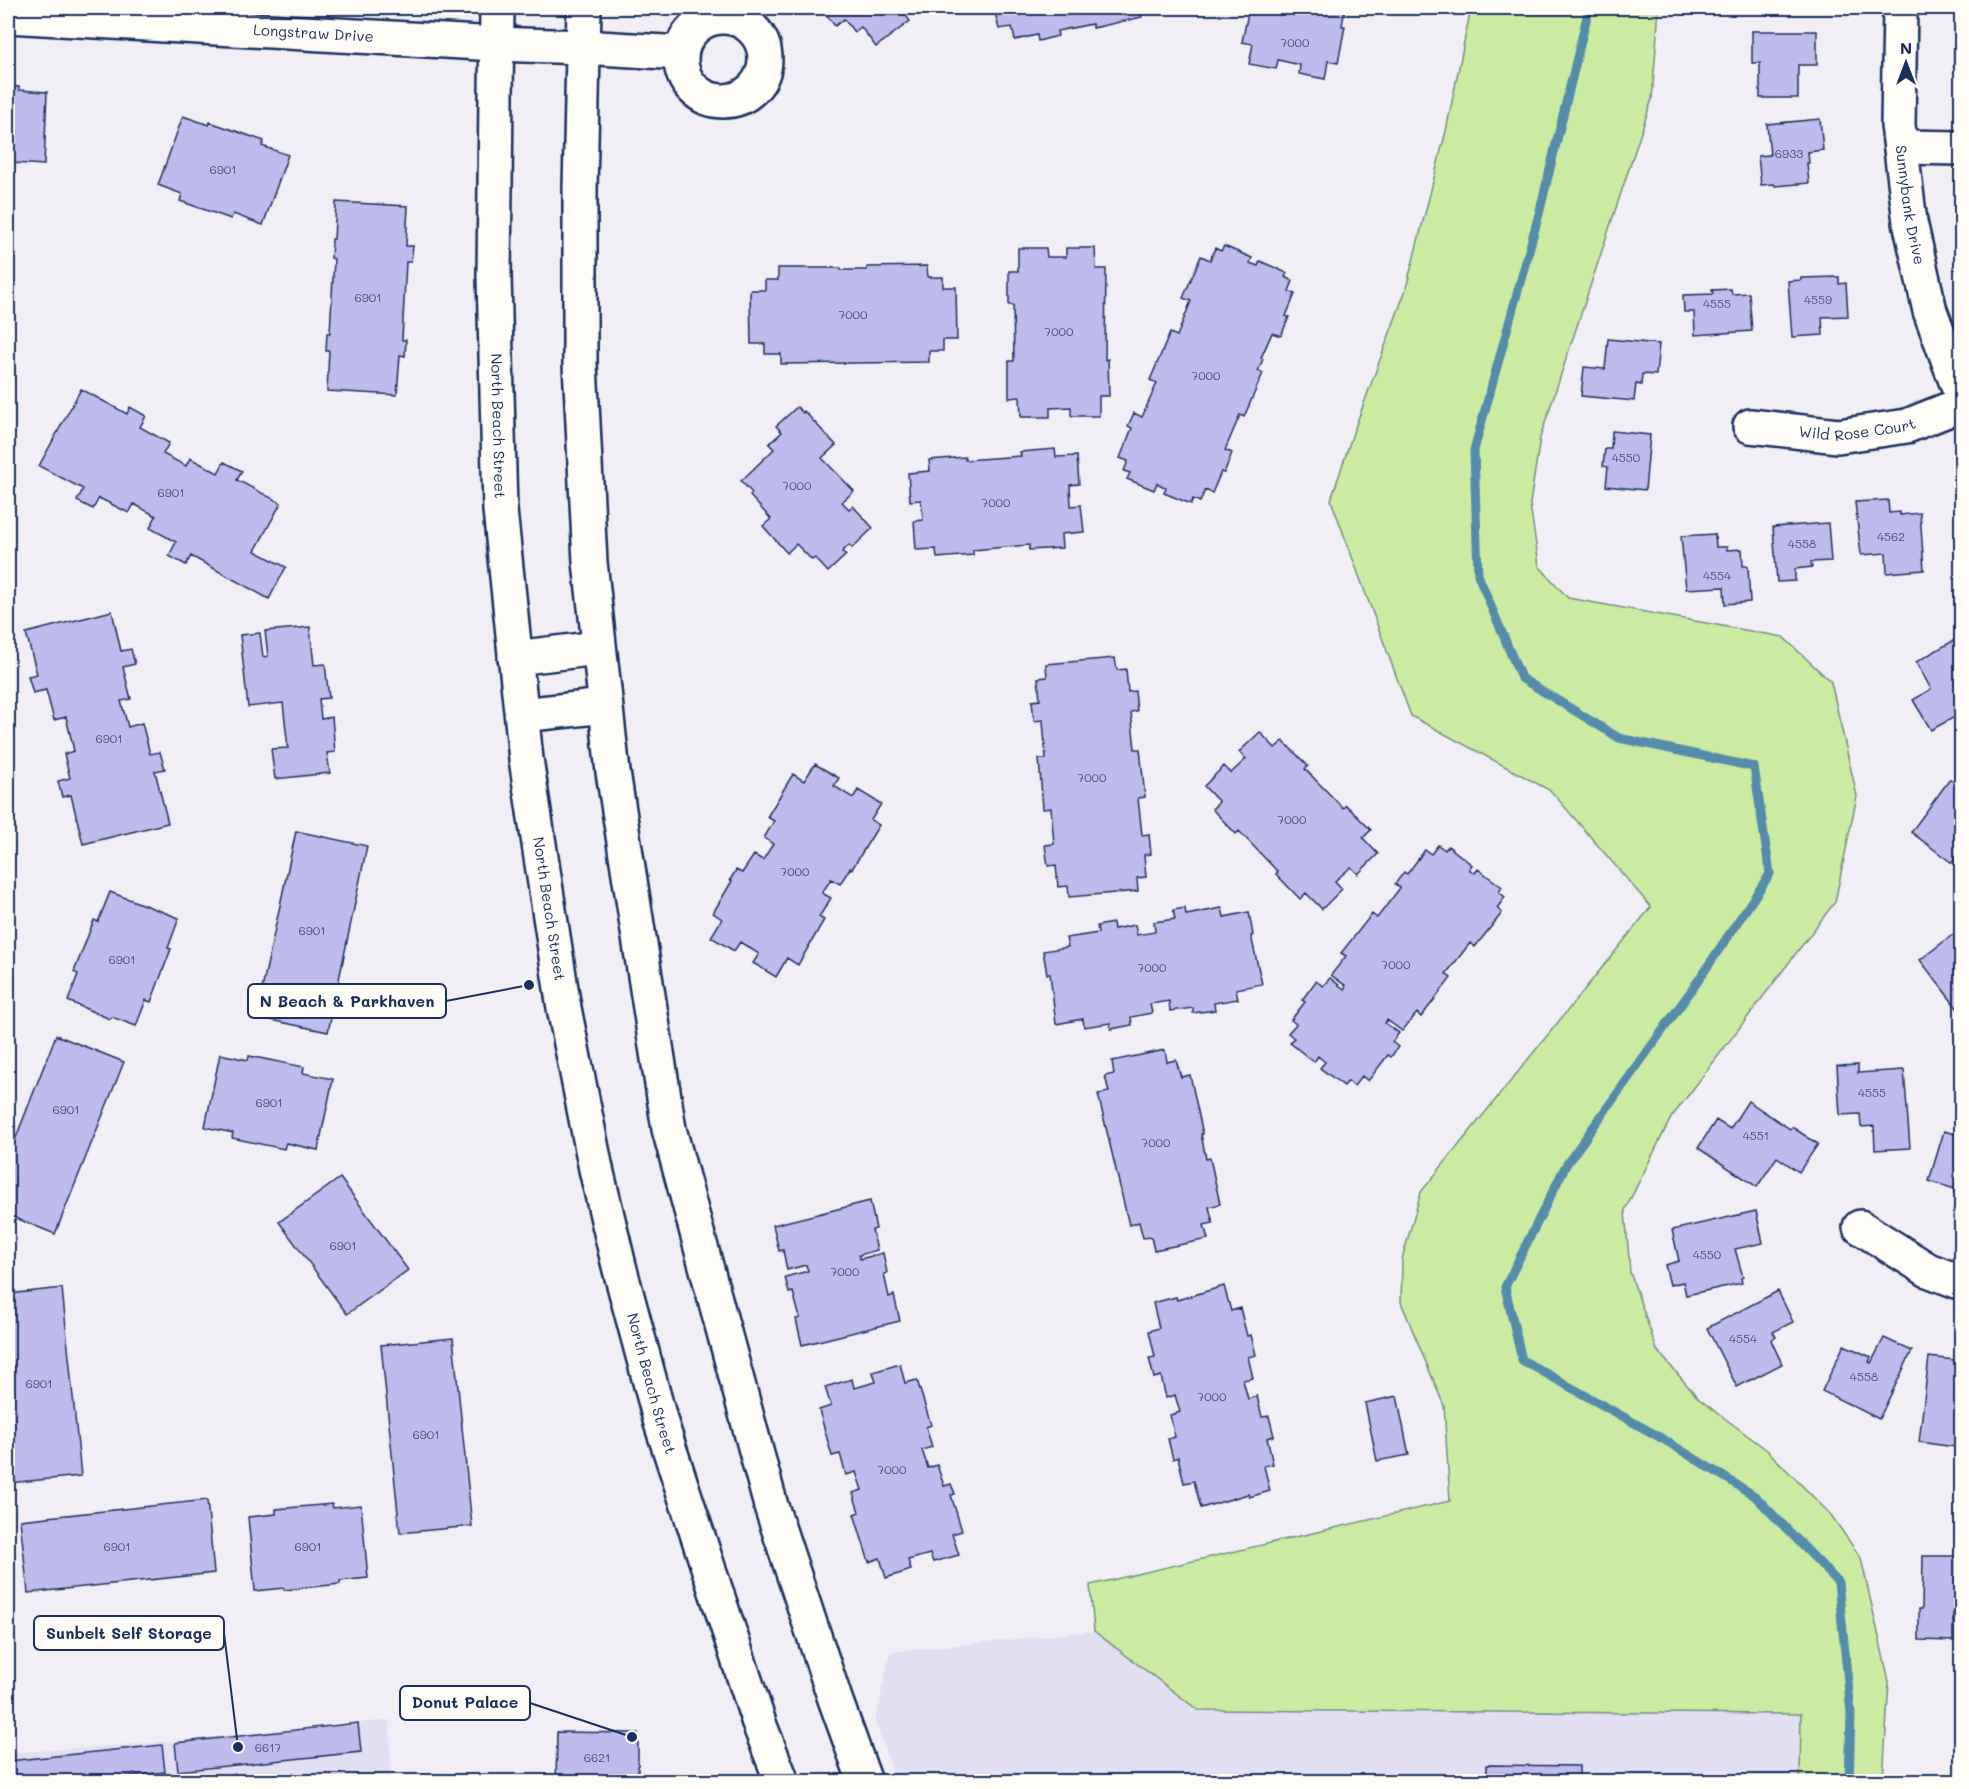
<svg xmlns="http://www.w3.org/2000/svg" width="1969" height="1789" font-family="Mali,sans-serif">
<rect width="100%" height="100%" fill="#f1eff5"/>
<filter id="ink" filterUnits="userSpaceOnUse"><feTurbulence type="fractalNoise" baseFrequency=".0167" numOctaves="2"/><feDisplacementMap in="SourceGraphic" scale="12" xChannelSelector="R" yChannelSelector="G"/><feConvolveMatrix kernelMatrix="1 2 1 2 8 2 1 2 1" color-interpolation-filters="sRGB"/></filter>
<g filter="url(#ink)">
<path fill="#e2dff3" d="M1094,1631L1199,1710L1626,1709L1802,1714L1800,1782L896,1781L875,1722L890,1652Z
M390,1720L391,1781L8,1782V1753L163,1742Z"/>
<path fill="#cbeba3" stroke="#738d80" stroke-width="1.5" d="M1471,8H1659L1652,99L1540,438L1530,504L1539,566L1568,598L1783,637L1831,682L1857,796L1835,902L1671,1118L1625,1210L1630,1272L1657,1350L1699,1399L1767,1450L1831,1515L1861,1558L1889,1681L1883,1781H1800L1801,1714L1198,1710L1094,1631L1090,1585L1450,1501L1444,1406L1401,1302L1402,1259L1421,1192L1651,907L1551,791L1411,716L1331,500L1353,433L1405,292L1446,131Z"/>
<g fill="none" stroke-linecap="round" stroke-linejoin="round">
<path stroke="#568cab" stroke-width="9" d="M1589,8L1539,214L1474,450L1478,575L1521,678L1619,738L1754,767L1770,874L1693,988L1566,1165L1505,1287L1522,1360L1663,1439L1755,1496L1838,1582L1851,1713L1849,1782"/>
</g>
<path fill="#bfbbed" stroke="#1b2f5e" stroke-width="1.5" d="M821,8H900L910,21L876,47L861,27L854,32L844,19L835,26Z
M994,8H1163L1140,13L1142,17L1093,28L1092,24L1057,31L1058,36L1038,41L1037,35L1015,40L1012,27L999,29Z
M1249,8H1345L1342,26H1345L1338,63L1328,61L1325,79L1299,74L1300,65L1278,60L1276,69L1249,64L1253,44L1242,42Z
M1752,31H1817V65H1798V98H1760V63H1752Z
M1954,33L1962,34V67H1954Z
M8,86L19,87V90L47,92L44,165L13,163V169L8,168Z
M183,116L209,125L210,122L264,141L262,146L288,155L263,225L233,214L231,219L180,201L182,194L158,185Z
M1820,119L1823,150L1808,152L1809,163H1807L1809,183L1775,186L1774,184L1761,185L1758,156L1770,155L1767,124Z
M336,202L408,206L406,246H413L411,262H406L402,340H406L405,356L400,355L397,395L327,391L329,351H326L327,333H330L334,259L331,258L332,239H334Z
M1224,246L1252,258L1250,263L1258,266L1260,261L1287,273L1285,277L1293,281L1289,291L1295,294L1286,316L1289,317L1281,336L1272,333L1261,358L1263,359L1258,371L1263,373L1244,417L1240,415L1225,450L1232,453L1224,473L1221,472L1212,493L1205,490L1200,502L1193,499L1191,504L1164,493L1166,488L1157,483L1154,490L1127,479L1130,473L1124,471L1128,461L1120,458L1132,428L1128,426L1134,413L1142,417L1157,383L1150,380L1170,333L1177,336L1191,301L1183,298L1201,256L1210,260L1215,248L1221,251Z
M1018,248H1046L1047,257H1066V248H1095L1096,269H1106L1105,360L1108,359L1109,396H1099V416H1071V407L1050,408V417H1021L1020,397L1009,398V361H1014L1013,305H1009V271H1018Z
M927,266L928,277H943V287H956L957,340H943V351H929V362L781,364V354H765V344H751L750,290H765V280H778V268H841V270H867V267Z
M1839,277V284L1846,283L1848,316L1822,317L1823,335L1792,337L1788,281L1801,280V278Z
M1731,289L1732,294L1749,293L1752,331L1695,335L1694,312H1684L1683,295L1713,294L1712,290Z
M1608,339L1659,344L1656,375L1642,374L1641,385L1636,384L1634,401L1581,396L1584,367L1605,369Z
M81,389L127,414L130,407L146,416L140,427L169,443L163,454L186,466L190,458L218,473L224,462L242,471L237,480L281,503L255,551L286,567L269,599L191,556L186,565L169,556L176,542L150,528L156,516L134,504L129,513L99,498L93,509L77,501L83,489L39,466Z
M797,407L803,413L804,411L836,445L822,458L854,491L842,502L849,509L853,506L873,528L852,548L849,545L842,552L846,555L828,572L815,558L812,560L796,544L787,553L763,526L771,519L750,496L752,493L741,481L774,449L769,444L782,432L776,426Z
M1612,431L1650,435L1645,490L1606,486L1608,467L1603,466L1605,449H1611Z
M1055,449L1056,457L1077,456L1079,484L1070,485L1071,506L1081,505L1084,532L1061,534L1062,548L1029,550V545L973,550V555L937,558L936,549L916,550L914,521L923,520L921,500L910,501L908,473L930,471L929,460L965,457V460L1021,456L1020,452Z
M1888,500L1889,513L1900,512V515L1920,513L1924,570L1887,573L1886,553L1861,555L1855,502Z
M1828,523L1831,561L1811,562L1812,567L1795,569V581L1777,582L1773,527Z
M1715,534L1716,547H1727V550L1742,549L1743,566H1748L1750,602L1725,604L1724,587L1686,589L1681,536Z
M112,611L121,651L131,649L135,664L123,667L131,699L121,701L128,727L142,723L150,754L160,752L165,769L155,771L168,823L83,844L71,795L62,797L58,781L70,778L64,754L74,751L66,717L54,720L46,690L33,693L28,676L37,674L26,633Z
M310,627L314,665L325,664L329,698L319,699L321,719L332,717L335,752L327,753L330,773L275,779L271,749L288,748L283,703L248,707L240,635L260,633L263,657L268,656L265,631Z
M1962,634V713L1931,730L1913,700L1931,689L1916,662L1960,637L1959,635Z
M1115,658L1117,670L1126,669L1128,692L1135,691L1137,711L1131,712L1135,749H1140L1145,797L1138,798L1142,835L1149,834L1151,854L1144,855L1146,877L1137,878L1138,891L1069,897L1068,886L1058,887L1056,865L1048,866L1045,845L1054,844L1051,808L1043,809L1039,759H1046L1043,720L1034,721L1032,701L1040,700L1038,678L1047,677L1046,664Z
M1260,732L1275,748L1283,741L1308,766L1305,769L1343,808L1346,805L1371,830L1363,838L1378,854L1358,874L1351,867L1335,881L1342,889L1322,909L1306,893L1300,899L1276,874L1278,872L1239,831L1236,834L1212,809L1219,802L1204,786L1224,766L1231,773L1246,759L1239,752Z
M815,764L839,778L834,786L853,798L858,790L881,804L871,820L879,825L852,869L850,868L840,884L831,879L822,893L831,898L819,917L824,920L798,965L787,958L776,977L753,963L759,954L740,942L734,951L711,937L722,919L713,913L732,881L730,880L736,870L742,873L754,855L763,860L773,844L764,838L774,821L767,817L793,774L804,781Z
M1950,779L1962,788V849L1952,863L1911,832Z
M296,831L367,846L328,1032L256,1017Z
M1438,845L1445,850L1448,846L1472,865L1469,869L1475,873L1478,869L1502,887L1499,892L1505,897L1497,908L1502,913L1475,947L1470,943L1446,974L1451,978L1421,1017L1417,1013L1402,1031L1387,1020L1385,1023L1399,1033L1392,1042L1398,1047L1391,1057L1388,1055L1368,1081L1362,1076L1354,1086L1348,1081L1344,1086L1320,1068L1325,1062L1318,1056L1314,1062L1290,1043L1294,1038L1288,1033L1296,1024L1291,1020L1305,1002L1302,1000L1316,981L1323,986L1330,978L1344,989L1346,986L1331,975L1346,956L1341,953L1372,914L1377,918L1400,888L1395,884L1404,872L1407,874L1425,850L1431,854Z
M110,892L179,918L168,948L171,949L151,1002L146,1000L136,1026L112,1017L110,1019L68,1001L78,974L74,972L94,920L98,922Z
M1185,908L1186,915L1222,908L1224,917L1249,912L1253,935L1251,936L1262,984L1236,989L1238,999L1214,1003L1215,1010L1193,1013V1008L1170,1011L1169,1001L1150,1004L1152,1013L1131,1017L1132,1025L1111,1029L1110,1023L1084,1027L1083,1019L1056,1024L1050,974H1047L1043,951L1068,947L1066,938L1098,933L1097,926L1113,923L1114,929L1135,925L1137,935L1155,932L1154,922L1175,919L1173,910Z
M1962,926V1012L1961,1013L1920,960L1960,929Z
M56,1035L124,1062L55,1234L8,1215V1158Z
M1165,1050L1167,1062L1176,1060L1181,1077L1190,1075L1203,1134H1201L1206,1159L1210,1158L1220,1204L1209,1207L1213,1223L1204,1225L1208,1239L1154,1250L1151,1237L1143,1238L1139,1222L1129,1225L1098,1094L1109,1092L1105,1076L1114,1074L1112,1061Z
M220,1054L248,1060L249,1056L304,1067L303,1073L333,1079L318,1150L286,1143L284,1149L232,1138L233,1133L205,1127Z
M1858,1065V1073L1904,1070L1910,1148L1875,1150L1874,1126L1861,1127L1860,1114L1840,1115L1837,1066Z
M1748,1101L1790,1129L1792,1127L1818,1144L1799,1172L1777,1157L1757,1187L1698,1148L1716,1120L1730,1129Z
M1944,1131L1962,1136V1215L1953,1213L1958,1194L1954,1193L1955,1189L1929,1181Z
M340,1178L408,1270L347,1314L279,1222Z
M870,1201L876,1229L872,1230L877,1250L859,1255L860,1259L883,1253L887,1273L884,1274L889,1297L894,1295L900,1321L802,1345L796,1319L800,1318L793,1292L789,1293L785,1277L808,1271L806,1265L787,1270L783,1250L779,1251L773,1225Z
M1756,1211L1763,1243L1735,1249L1743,1277L1741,1278L1742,1283L1686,1295L1683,1282L1670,1285L1665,1265L1679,1261L1672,1230Z
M1224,1286L1231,1311L1240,1308L1247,1336L1251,1335L1256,1355L1248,1357L1253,1378L1243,1380L1248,1399L1257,1396L1262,1417L1269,1416L1274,1436L1267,1438L1273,1464L1264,1466L1270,1491L1249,1497L1248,1494L1201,1508L1194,1481L1184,1483L1178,1457L1173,1459L1168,1439L1175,1437L1170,1415L1180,1412L1175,1395L1166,1398L1161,1376L1154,1378L1149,1358L1155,1357L1149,1331L1159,1328L1153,1303L1176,1297L1177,1300Z
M62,1288L81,1476L8,1483V1294Z
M1778,1291L1793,1322L1773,1332L1776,1337L1771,1340L1782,1364L1737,1387L1707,1328Z
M453,1338L472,1526L400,1533L381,1345Z
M1884,1338L1912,1351L1879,1419L1822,1391L1844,1345L1871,1357L1869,1362L1871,1363Z
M1929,1357L1962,1361L1959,1389H1962V1448L1919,1442Z
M900,1364L905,1383L917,1380L931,1425L926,1427L932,1447L922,1450L928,1468L937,1465L944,1486L951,1484L955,1494L951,1495L962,1531L952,1534L959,1555L933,1562L930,1554L908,1560L911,1570L886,1578L880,1558L869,1562L854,1514L859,1512L853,1493L862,1490L856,1472L846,1475L840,1454L832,1456L819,1410L831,1406L825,1387L852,1379L854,1388L876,1382L873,1372Z
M1397,1396L1409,1455L1377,1461L1365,1403Z
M207,1500L214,1573L28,1593L20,1520Z
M332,1504L333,1508L361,1505L368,1578L340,1581V1584L284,1590V1588L255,1591L248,1517L276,1514V1509Z
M1962,1552V1614L1953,1613V1641L1919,1640V1609H1922L1923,1556H1961Z
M358,1723L361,1752L178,1771L175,1743Z
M557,1732L638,1733V1782H556Z
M162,1745L165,1772L79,1782H8V1761Z
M1487,1765L1579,1766V1782H1487Z"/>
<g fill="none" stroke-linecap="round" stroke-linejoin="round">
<defs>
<g id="minor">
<path id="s1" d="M1900,8L1898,125L1910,222L1930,311L1962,397"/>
<circle cx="723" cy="59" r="42"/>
<path d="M497,44L583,47L681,53"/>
<path d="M1901,147L1962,148"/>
<path id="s2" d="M1750,426L1838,436L1907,426L1962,404"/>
<path d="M1860,1227L1928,1270L1962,1283"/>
</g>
<g id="tertiary">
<path id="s3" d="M8,16L497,44"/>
</g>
<g id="secondary">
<path id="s4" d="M497,8L494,276L500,510L526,759L564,1008L596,1169L619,1266L661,1423L760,1726L782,1782"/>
<path d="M584,8L580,189V364L590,562L613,772L669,1129L771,1506L835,1699L865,1782"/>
<path d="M515,658L598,648"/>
<path d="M522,715L605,706"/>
</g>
</defs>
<use href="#minor" stroke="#1b2f5e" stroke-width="38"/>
<use href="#tertiary" stroke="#1b2f5e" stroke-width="38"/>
<use href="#secondary" stroke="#1b2f5e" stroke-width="38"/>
<use href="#minor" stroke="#fdfcf7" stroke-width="33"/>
<use href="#tertiary" stroke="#fdfcf7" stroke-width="33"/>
<use href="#secondary" stroke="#fdfcf7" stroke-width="33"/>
</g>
</g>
<g text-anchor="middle" stroke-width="4.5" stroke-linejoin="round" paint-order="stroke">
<g font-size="12" fill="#445282">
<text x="1295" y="47">7000</text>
<text x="1789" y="158">6933</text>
<text x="223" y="174">6901</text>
<text x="368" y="302">6901</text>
<text x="1818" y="304">4559</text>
<text x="1717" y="308">4555</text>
<text x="853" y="319">7000</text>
<text x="1059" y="336">7000</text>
<text x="1206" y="380">7000</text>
<text x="1626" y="462">4550</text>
<text x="797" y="490">7000</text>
<text x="171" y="497">6901</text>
<text x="996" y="507">7000</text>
<text x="1891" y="541">4562</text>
<text x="1802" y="548">4558</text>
<text x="1717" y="580">4554</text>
<text x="109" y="743">6901</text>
<text x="1092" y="782">7000</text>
<text x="1292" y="824">7000</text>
<text x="795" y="876">7000</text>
<text x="312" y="935">6901</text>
<text x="122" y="964">6901</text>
<text x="1396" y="969">7000</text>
<text x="1152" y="972">7000</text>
<text x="1872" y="1097">4555</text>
<text x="269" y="1107">6901</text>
<text x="66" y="1114">6901</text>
<text x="1756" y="1140">4551</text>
<text x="1156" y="1147">7000</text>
<text x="343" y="1250">6901</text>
<text x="1707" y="1259">4550</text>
<text x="845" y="1276">7000</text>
<text x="1743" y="1343">4554</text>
<text x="1864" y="1381">4558</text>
<text x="39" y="1388">6901</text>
<text x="1212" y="1401">7000</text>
<text x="426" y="1439">6901</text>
<text x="892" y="1474">7000</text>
<text x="117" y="1551">6901</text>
<text x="308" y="1551">6901</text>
<text x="268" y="1752">6617</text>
<text x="597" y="1762">6621</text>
</g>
<g font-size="15" fill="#1b2f5e" stroke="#fdfcf7">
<text dy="5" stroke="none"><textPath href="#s3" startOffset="306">Longstraw Drive</textPath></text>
<text dy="5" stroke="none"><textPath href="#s1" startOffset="198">Sunnybank Drive</textPath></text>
<text dy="5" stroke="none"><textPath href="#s2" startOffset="108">Wild Rose Court</textPath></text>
<text dy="5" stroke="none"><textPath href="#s4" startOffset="418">North Beach Street</textPath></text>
<text dy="5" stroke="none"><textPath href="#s4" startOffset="904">North Beach Street</textPath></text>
<text dy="5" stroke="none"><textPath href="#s4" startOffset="1390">North Beach Street</textPath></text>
</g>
</g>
<path fill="none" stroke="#1b2f5e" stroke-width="2" d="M529 985L446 1001M238 1747L224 1633M632 1737L530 1703"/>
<g fill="#1b2f5e" stroke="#fdfcf7" stroke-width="2">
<circle cx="529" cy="985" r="6"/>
<circle cx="238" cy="1747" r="6"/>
<circle cx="632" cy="1737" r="6"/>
</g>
<g fill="#fdfcf7" stroke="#1b2f5e" stroke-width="2">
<rect x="248" y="984" width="198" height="34" rx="6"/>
<rect x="34" y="1616" width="190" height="34" rx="6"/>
<rect x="400" y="1686" width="130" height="34" rx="6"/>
</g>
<g font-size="16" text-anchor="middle" font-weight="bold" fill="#1b2f5e">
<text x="347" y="1007">N Beach &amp; Parkhaven</text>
<text x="129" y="1639">Sunbelt Self Storage</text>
<text x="465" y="1708">Donut Palace</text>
</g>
<rect width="1969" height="1789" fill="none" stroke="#fdfcf7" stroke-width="30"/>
<rect x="15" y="15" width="1939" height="1759" fill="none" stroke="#1b2f5e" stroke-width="2" filter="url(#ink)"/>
<g transform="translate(1906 63)" stroke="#fdfcf7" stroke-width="4.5" paint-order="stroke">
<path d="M0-4.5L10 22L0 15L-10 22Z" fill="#1b2f5e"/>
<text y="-9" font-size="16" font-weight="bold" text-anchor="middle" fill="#1b2f5e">N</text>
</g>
</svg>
